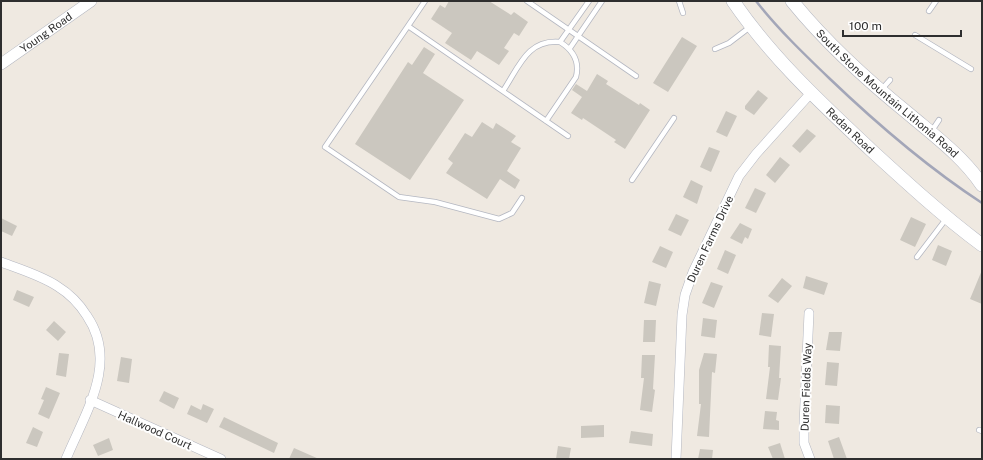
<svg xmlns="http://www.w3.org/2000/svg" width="983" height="460" font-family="'Public Sans',sans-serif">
<rect width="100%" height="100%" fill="#efe9e1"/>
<path fill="#cbc7bf" d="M449,1H489L511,15L514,12L528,22L519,36L514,33L504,48L509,51L499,65L477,51L471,60L445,43L452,33L431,19L440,5L445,8Z
M682,37L697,46L668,92L653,83Z
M424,47L435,54L423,73L464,100L410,180L355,144L408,62L412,65Z
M597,74L608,81L606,84L639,105L640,103L650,110L625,149L614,142L616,140L583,118L582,120L571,113L582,97L572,90L576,84L587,91Z
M758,90L768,98L754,115L745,109V106Z
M726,111L737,116L727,137L716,132Z
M482,122L493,129L496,123L516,136L511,142L521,148L507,171L520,180L515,189L500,179L487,199L446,173L453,163L448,159L465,133L472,137Z
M807,129L816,136L800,153L792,146Z
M709,147L720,151L711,172L700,167Z
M780,157L790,165L775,183L766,175Z
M691,180L703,186L697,204L683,197Z
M755,188L766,193L756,213L745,208Z
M676,214L689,220L681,236L668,230Z
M911,217L926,224L915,247L900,240Z
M1,218L17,226L12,236L1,231Z
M740,223L752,229L748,239L745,237L742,244L730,238Z
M938,245L952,251L946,266L932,260Z
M660,246L673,252L666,268L652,262Z
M725,250L736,255L728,274L717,269Z
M982,270V304L970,299Z
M806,276L828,283L824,295L803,288Z
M782,278L792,286L778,303L768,296Z
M649,281L661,284L656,306L644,303Z
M711,282L723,286L714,308L702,303Z
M17,290L34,297L29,307L13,300Z
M762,313L774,314L771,337L759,335Z
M703,318L717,320L715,338L701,336Z
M644,320H656L655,342H643Z
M54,321L66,332L58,341L46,330Z
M829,332H842L840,351L826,350Z
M769,345L781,346L779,378H781L778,400L766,399L770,367H768Z
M59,353L69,354L66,377L56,375Z
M704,353L717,354L715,373L712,372L709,437L697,436L701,404H699V370Z
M642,355H655L653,389L655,390L652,412L640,410L644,378H641Z
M121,357L132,359L129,383L117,381Z
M827,362L839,363L837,386L825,385Z
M46,387L60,393L49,419L38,414L44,400L41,399Z
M164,391L179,398L174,409L159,401Z
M203,404L214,409L207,423L187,414L191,405L201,410Z
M826,405L840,406L839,424L825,423Z
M765,411L777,412L776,420L779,421V430L763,429Z
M224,417L278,443L274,453L219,427Z
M604,425V437L581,438V426Z
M33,427L43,432L37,447L26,443Z
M631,431L653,434L652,446L629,443Z
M839,437L847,459H834L828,441Z
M109,438L113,450L98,456L93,445Z
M780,443L785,459H773L768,447Z
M558,446L571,448L569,459H556Z
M294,448L319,459H289Z
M700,449L713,450L712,459H698Z"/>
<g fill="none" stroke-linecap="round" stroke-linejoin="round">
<defs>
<path id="service" d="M425,1L408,26L568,136
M527,1L636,76
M679,1L683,13
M929,11L936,1
M408,26L325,147L399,197L435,202L499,219L512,213L522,198
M915,35L971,69
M570,48L602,1
M715,49L729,43L750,27
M882,89L890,80
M503,91C519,67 527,39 560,42L589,1
M546,121L576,77C580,61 573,50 560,42
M931,132L939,120
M632,180L674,118
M917,257L946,219
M979,430L982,431"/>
<path id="minor" d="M1,262C19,269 40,275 57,286C70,294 79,303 87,316C119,363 85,413 66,459
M809,313L804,424V443L810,459
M90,400L221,459
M676,459L682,315L685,295L693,272L739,176L756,154L810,94"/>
<g id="tertiary">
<path id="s1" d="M1,64L91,1"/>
</g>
<g id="secondary">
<path id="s2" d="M733,1C772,58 821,103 871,150C907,183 943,216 982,245"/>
<path id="s3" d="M792,1C826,43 868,81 910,115C936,137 963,157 982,185"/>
</g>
</defs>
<use href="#service" stroke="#b4b7c1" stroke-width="6"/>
<use href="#minor" stroke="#b4b7c1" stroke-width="10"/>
<use href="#tertiary" stroke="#b4b7c1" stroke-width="12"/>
<use href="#secondary" stroke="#b4b7c1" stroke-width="14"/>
<use href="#service" stroke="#fff" stroke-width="4.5"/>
<use href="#minor" stroke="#fff" stroke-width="9"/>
<use href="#tertiary" stroke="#fff" stroke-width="11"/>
<use href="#secondary" stroke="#fff" stroke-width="13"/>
<path stroke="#a3a6b8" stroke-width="2.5" d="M756,1C778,29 804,54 829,78C877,124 927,167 982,203"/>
</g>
<g text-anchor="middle" stroke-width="4" stroke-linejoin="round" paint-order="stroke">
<g font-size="11" fill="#2e2e2e" stroke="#fff">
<text dy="4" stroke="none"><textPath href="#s1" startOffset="55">Young Road</textPath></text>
<text dy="4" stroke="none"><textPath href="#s3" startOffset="133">South Stone Mountain Lithonia Road</textPath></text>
<text dy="4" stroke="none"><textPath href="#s2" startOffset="175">Redan Road</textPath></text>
<text transform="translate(710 239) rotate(-65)" y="4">Duren Farms Drive</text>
<text transform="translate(806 387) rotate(-88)" y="4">Duren Fields Way</text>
<text transform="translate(155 430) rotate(24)" y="4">Hallwood Court</text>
</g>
</g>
<rect width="983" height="460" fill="none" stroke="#2e2e2e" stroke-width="4"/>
<path d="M843 30v6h118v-6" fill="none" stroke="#2e2e2e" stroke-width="2"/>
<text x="849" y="30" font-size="12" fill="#2e2e2e" stroke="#ffffff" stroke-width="3" paint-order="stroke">100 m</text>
</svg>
